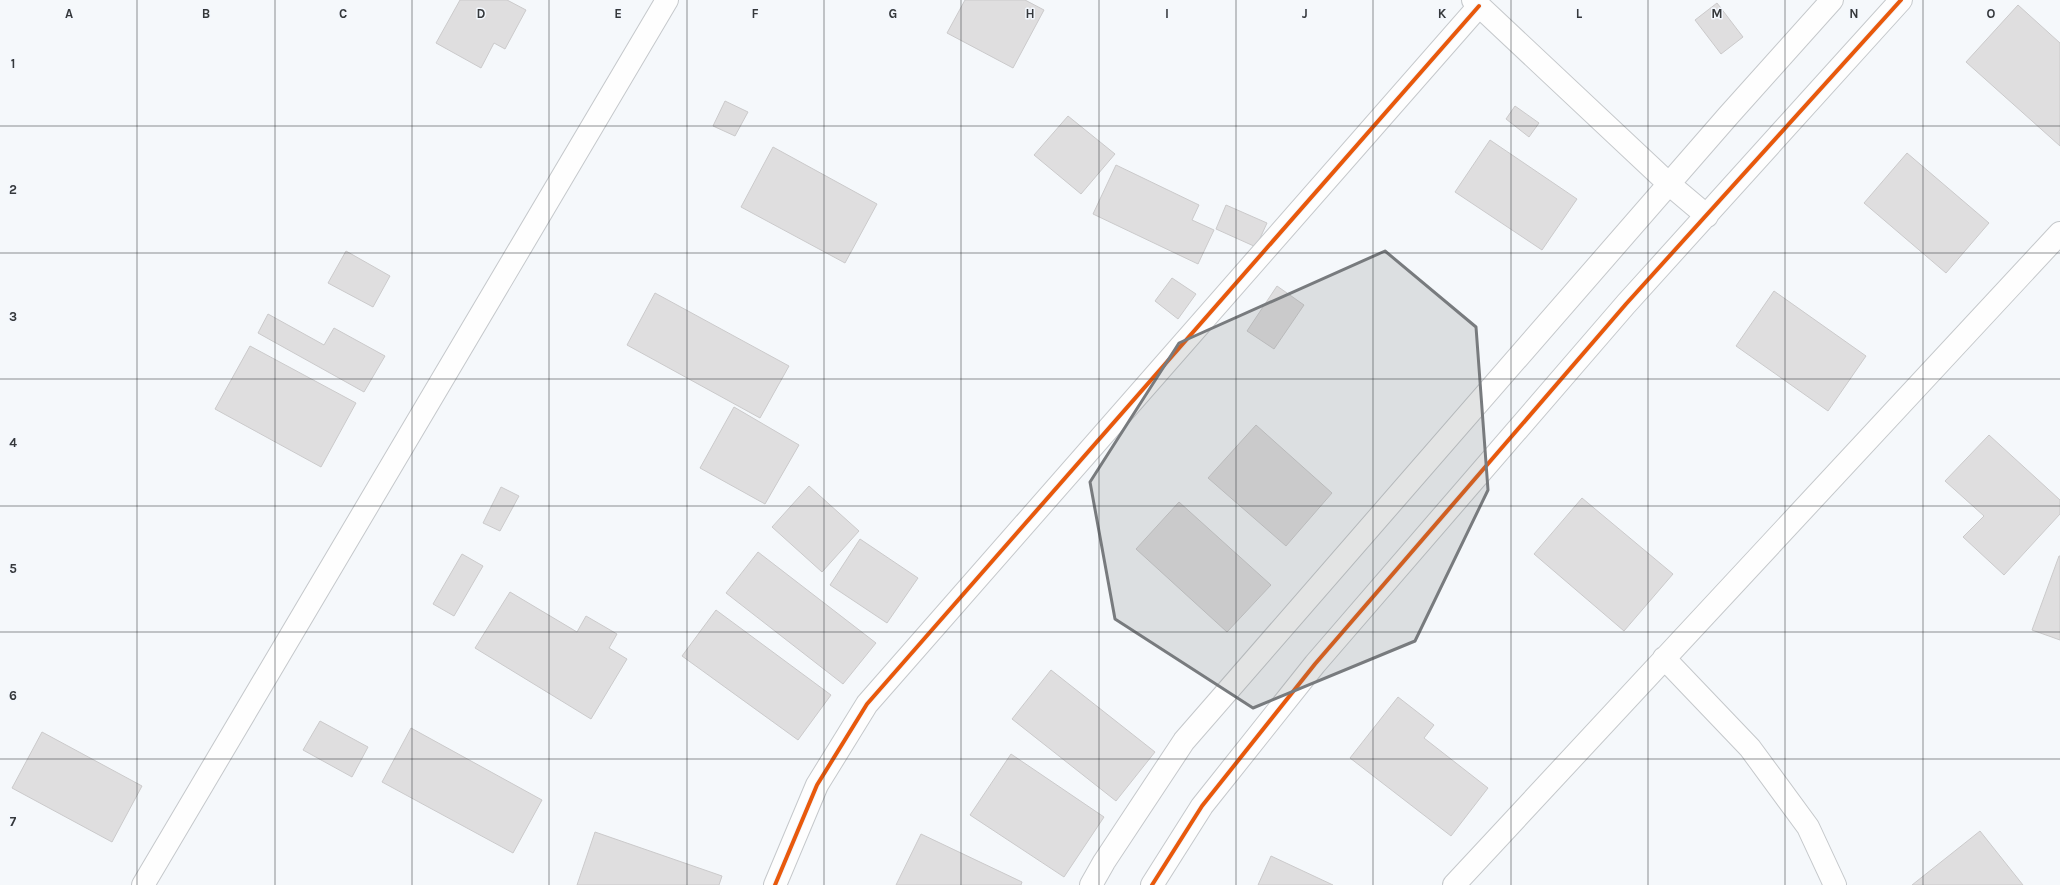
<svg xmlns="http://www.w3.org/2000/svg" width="2060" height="885" font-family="Karla,sans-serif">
<rect width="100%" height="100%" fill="#f5f8fb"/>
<path fill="#dfdedf" stroke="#cbcacb" d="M460,0H507L526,10L505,49L494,43L481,68L436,43Z
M965,0H1025L1044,10L1013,68L947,33Z
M1717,3L1743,37L1721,54L1695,20Z
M2018,5L2060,43V146L1966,62Z
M725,101L748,112L735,136L713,126Z
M1515,106L1539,123L1529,137L1506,119Z
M1068,116L1115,154L1081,194L1034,155Z
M1490,140L1577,199L1542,250L1455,192Z
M773,147L877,204L845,263L741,207Z
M1907,153L1989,223L1946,273L1864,203Z
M1116,165L1199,205L1192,220L1214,230L1198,264L1093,214Z
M1226,205L1267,223L1256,247L1216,229Z
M346,251L390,276L373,307L328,283Z
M1172,278L1196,294L1178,319L1155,301Z
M1277,286L1304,305L1274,349L1247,331Z
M1774,291L1866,356L1828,411L1736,346Z
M655,293L789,366L760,418L627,345Z
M268,314L324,345L334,328L385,356L364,392L258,333Z
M250,346L356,403L321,467L215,409Z
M734,407L799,445L765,504L700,468Z
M1256,425L1332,493L1286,546L1208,478Z
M1989,435L2060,500V514L2004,575L1963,537L1984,516L1945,481Z
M809,486L859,531L822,572L772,527Z
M501,487L519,496L500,531L483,523Z
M1582,498L1673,574L1624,631L1534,554Z
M1179,502L1271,585L1227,632L1136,549Z
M860,539L918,578L887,623L830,585Z
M758,552L876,643L843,684L726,593Z
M462,554L483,566L454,616L433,604Z
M2059,556H2060V640L2032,630Z
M510,592L577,632L586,616L617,634L609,648L627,659L591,719L475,648Z
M716,610L831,695L798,740L682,656Z
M1051,670L1155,752L1116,801L1012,719Z
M1398,697L1434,725L1424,738L1488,788L1451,836L1350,758Z
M320,721L368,747L352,777L303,750Z
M411,728L542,800L513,853L382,782Z
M42,732L142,786L112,842L12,788Z
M1011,754L1104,817L1064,877L970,815Z
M1980,831L2023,885H1912Z
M595,832L722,876L719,885H577Z
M921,834L1022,882L1021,885H896Z
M1271,856L1333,885H1258Z"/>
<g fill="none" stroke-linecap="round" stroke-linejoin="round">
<defs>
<path id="minor" d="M1473,0L1669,184L1707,216
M1664,658L1750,748L1808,827L1835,885
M143,885L667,0
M775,885L817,785L867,704L1479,6
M1091,885L1104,862L1184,741L1728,116L1832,0
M1152,885L1202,806L1315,664L1626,304L1901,0
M1454,885L2060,233"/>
</defs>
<use href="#minor" stroke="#c5c8cb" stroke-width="24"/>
<use href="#minor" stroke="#fefefe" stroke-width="22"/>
<defs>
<path id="cycleway" d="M775,885L817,785L867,704L1479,6
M1152,885L1202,806L1315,664L1626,304L1901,0"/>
</defs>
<use href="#cycleway" stroke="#f3f7fd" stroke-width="6"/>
<use href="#cycleway" stroke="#e8590c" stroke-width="4"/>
</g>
<path fill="#787b7e" fill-opacity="0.2" stroke="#787b7e" stroke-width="3" stroke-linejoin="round" d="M1385,251L1476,327L1488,490L1415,641L1253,708L1115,619L1090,482L1179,343Z"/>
<path fill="none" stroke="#35383b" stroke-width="1" stroke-opacity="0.55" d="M137,0V885M275,0V885M412,0V885M549,0V885M687,0V885M824,0V885M961,0V885M1099,0V885M1236,0V885M1373,0V885M1511,0V885M1648,0V885M1785,0V885M1923,0V885M0,126H2060M0,253H2060M0,379H2060M0,506H2060M0,632H2060M0,759H2060"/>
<g font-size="13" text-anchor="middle" font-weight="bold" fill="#35383b" stroke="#f3f7fd" stroke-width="3" stroke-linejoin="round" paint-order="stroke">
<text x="69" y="18">A</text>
<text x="206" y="18">B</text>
<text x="343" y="18">C</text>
<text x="481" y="18">D</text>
<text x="618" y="18">E</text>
<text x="755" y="18">F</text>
<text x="893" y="18">G</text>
<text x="1030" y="18">H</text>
<text x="1167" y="18">I</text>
<text x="1305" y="18">J</text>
<text x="1442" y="18">K</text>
<text x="1579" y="18">L</text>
<text x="1717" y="18">M</text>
<text x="1854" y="18">N</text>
<text x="1991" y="18">O</text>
<text x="13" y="68">1</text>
<text x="13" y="194">2</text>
<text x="13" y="321">3</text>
<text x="13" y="447">4</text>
<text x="13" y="573">5</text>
<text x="13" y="700">6</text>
<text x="13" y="826">7</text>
</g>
</svg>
